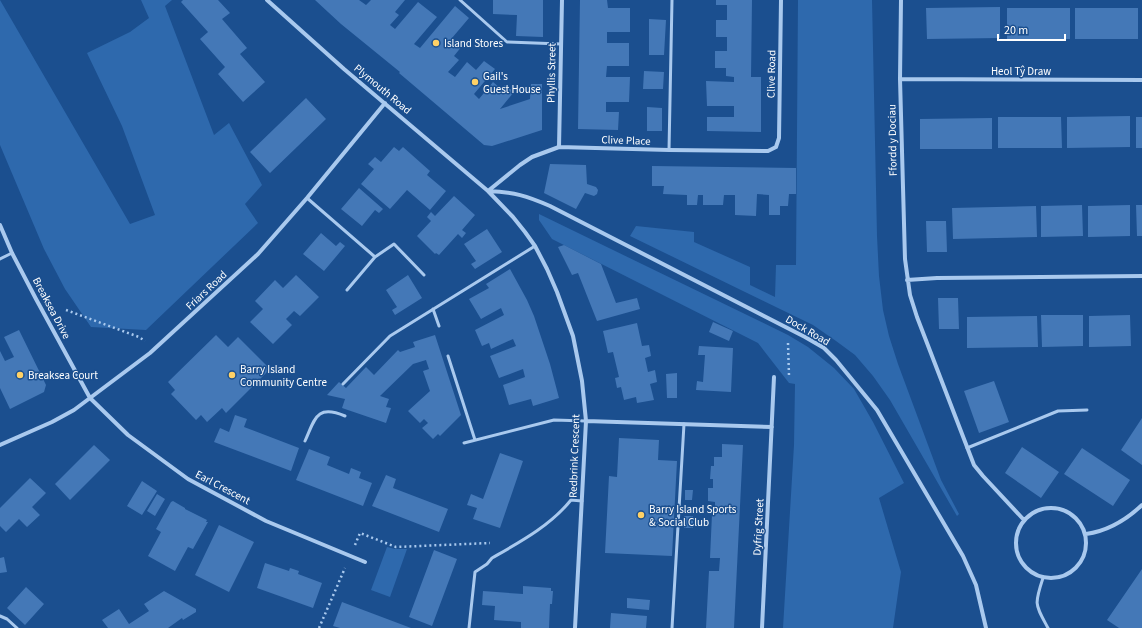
<svg xmlns="http://www.w3.org/2000/svg" width="1142" height="628" font-family="'Source Sans 3',sans-serif">
<rect width="100%" height="100%" fill="#1b4f8f"/>
<path fill="#2e69ad" d="M0,0L130,224L155,215L122,126L87,53L130,32L149,18L141,0H172L165,6L214,135L229,123L262,185L245,204L258,223L146,330L91,327L65,289L44,249L0,145Z
M798,0H872L877,236L879,276L883,310L889,336L898,364L941,480L959,514L957,516L890,400L873,376L855,355L836,341L813,325L630,236L636,226L694,232V242L750,267V285L775,297L776,265H796Z
M539,214L788,335L808,347L834,368L854,389L873,422L904,483L879,498L901,572L893,628H783L794,445L795,384L789,383L758,343L552,239L539,220Z
M387,547L395,549H407L390,597L371,590Z"/>
<path fill="#4478b7" d="M183,0H218L230,13L222,19L247,48L240,54L265,82L243,102L218,74L225,67L200,39L208,32L181,2Z
M315,0H359L366,5L371,0H405L395,12L399,15L390,25L395,29L418,2L437,17L414,44L420,48L455,6L469,18L452,38L462,46L454,56L459,60L448,72L455,77L467,62L476,70L484,61L495,69L474,94L479,99L493,82L501,89L505,85L514,92L500,109L530,99L531,84H542V130L492,146L484,145L399,73L400,72L341,24Z
M493,0H543V37L516,36L517,15L493,14Z
M580,0H607L608,8H630V32H607V43H629V66H607L606,77H630L629,102H606V112H619L618,130L578,129Z
M716,0H752L751,77H761V132L707,131V117H734V106H707L706,81L734,82V77L726,76V68H715V51H727V37H716V20H727V5H716Z
M1000,7V38L927,39L926,8Z
M1007,8H1070V39L1007,40Z
M1075,8H1138V39H1075Z
M649,19L666,20L664,55H649Z
M644,71L664,72L663,89H643Z
M306,98L326,119L270,173L250,152Z
M647,107L662,108V131H647Z
M1130,116V147L1067,148V117Z
M998,117H1061L1062,148H998Z
M1136,117H1142V148H1136Z
M992,118V149H920V119Z
M394,147L399,151L403,147L430,171L427,175L446,191L430,210L407,190L390,209L361,184L374,169L368,164L375,157L381,162Z
M550,164L586,165L587,184L596,187L598,190L597,194L594,196L585,193L576,209L544,193Z
M652,166L796,168V194H789L788,206H780V215H769V195L757,194L756,216L735,215V195H724L723,205H703V195H698L697,205H687V195L663,194L664,186H652Z
M359,188L383,209L379,213L375,210L362,226L341,209Z
M454,196L475,215L462,230L466,233L462,238L458,234L439,255L436,253L435,254L417,236L431,221L427,217L431,212L435,216Z
M1082,205L1083,236L1041,237V206Z
M1130,205V236L1088,237V206Z
M1136,205H1142V236H1137Z
M1036,206L1037,237L953,239L952,208Z
M926,221H946L947,252H927Z
M487,229L502,252L475,269L471,264L476,261L464,244Z
M321,233L336,246L340,242L345,246L324,271L303,254Z
M564,245L601,264L616,303L637,298L640,309L597,321L578,273L572,275L558,247Z
M510,269L527,300L534,316L550,364L559,398L533,406L531,399L509,405L503,385L525,377L523,369L499,378L490,356L516,346L513,339L491,349L489,343L482,346L475,330L504,315L501,308L481,319L469,299L489,288L486,284Z
M296,275L319,297L300,316L294,311L286,319L292,325L273,344L250,322L263,309L255,301L275,280L283,288Z
M408,275L422,298L395,315L392,310L397,307L386,290Z
M938,298H958L959,329H939Z
M1041,315H1083V346L1042,347Z
M1130,315L1131,346L1089,347V316Z
M1037,316L1038,347L967,348V317Z
M713,322L733,331L729,341L709,332Z
M637,323L642,346L649,345L651,356L645,358L648,372L655,370L657,382L650,384L654,400L637,403L636,397L624,400L621,387L617,388L615,378L619,377L613,352L608,353L603,331Z
M19,330L46,385L44,392L10,409L0,388V351L5,361L14,357L4,337Z
M216,335L228,347L238,337L270,369L226,413L222,408L207,422L201,415L196,420L171,394L175,390L168,382Z
M435,335L461,415L440,436L438,434L433,439L422,428L428,423L424,419L420,423L408,411L430,391L423,371L429,369L426,360L413,364L380,396L389,399L386,407L391,408L386,423L342,408L345,399L327,395L339,382L346,388L366,367L374,375L398,350L400,352L415,347L413,342Z
M699,346L733,348L731,392L696,390L697,381L703,382L705,355H698Z
M677,373V398H667L666,374Z
M994,381L1009,422L979,433L964,391Z
M235,415L247,419L244,427L299,448L291,471L214,442L220,428L229,432Z
M1142,418V465L1121,450Z
M619,438L659,440L658,460L677,461L672,556L605,553L609,476L617,477Z
M722,444L743,445L734,628H706L709,571H719L720,558H710L712,514H715V502L708,501V488H713V479H710L711,466H714V457H722Z
M94,445L110,460L70,500L55,484Z
M1022,447L1059,472L1041,498L1005,473Z
M1082,448L1130,480L1113,506L1064,474Z
M309,449L330,457L327,465L349,474L351,468L361,472L359,478L372,483L363,506L296,480Z
M500,453L523,461L500,528L473,519L477,508L467,505L471,494L483,499Z
M386,475L396,479L393,488L448,509L439,532L372,506Z
M30,478L46,493L32,507L40,515L27,527L19,519L6,532L0,526V508Z
M142,481L157,491L142,515L127,506Z
M685,490H693L692,500H685Z
M157,494L165,499L155,516L147,511Z
M173,501L185,508V509L207,520L206,522H208L193,549L188,547L175,571L148,556L161,532L156,529L171,502Z
M684,516H693V528H684Z
M219,525L254,542L229,592L195,575Z
M434,550L457,559L432,626L409,617Z
M4,557L7,572L0,573V558Z
M265,563L289,571L290,568L299,571L298,574L322,583L313,608L257,588Z
M1142,569V628H1119L1107,620Z
M523,586L551,588V591H553L552,604H550L549,628H521V622L494,620L495,606L482,605L483,591L523,594Z
M26,587L44,604L25,625L7,608Z
M164,591L196,609V612L183,620L182,618L168,628H108L102,620L119,609L129,624L149,611L144,604Z
M627,598L650,600L649,610L627,608Z
M342,602L411,628H340L333,626Z
M611,613L647,616L646,628H610Z"/>
<g fill="none" stroke-linecap="round" stroke-linejoin="round">
<path stroke="#a9c9ee" stroke-width="2.5" stroke-dasharray="2 3" stroke-linecap="butt" d="M66,310L139,337L145,341
M788,343L789,376
M355,545L360,533L396,547L490,543
M319,628L345,568"/>
<path stroke="#a9c9ee" stroke-width="3" d="M460,0L507,42L561,44
M669,150L672,0
M307,198L375,257L394,244L424,275
M0,259L12,253
M347,290L375,257
M433,309L439,326
M448,356L475,440
M343,384L390,336L535,246
M305,441C315,419 316,404 345,416
M464,443L554,420L586,421
M967,448L1058,411L1087,410
M1043,578C1034,605 1035,604 1048,628
M0,616L7,619L17,628
M469,628L475,572L487,564L492,558C520,542 550,526 571,500L582,501
M672,628L684,424"/>
<path stroke="#a9c9ee" stroke-width="4" d="M267,0L344,69L488,191L513,217L525,232L535,246L547,269L557,292L573,336L582,381L586,421L575,628
M901,0L900,79L905,259L910,295L917,317L974,465L983,476L1024,520
M900,79L1142,80
M559,147L562,0
M488,191C514,192 527,196 550,206L805,337L824,348L836,360L877,410L963,556L976,585L986,628
M488,191L520,165L532,157L559,147L669,150L768,151L776,147L779,138L781,0
M0,225L12,253L36,299L90,398L128,435L188,479L266,521L365,562
M907,280L937,278L1142,276
M586,421L772,427
M0,445L52,422L74,410L150,353L258,254L307,198L385,103
M1016 543a35 35 0 1 1 70 0a35 35 0 1 1-70 0Z
M1086,534C1108,531 1125,521 1142,505
M762,628L774,377"/>
</g>
<g fill="#ffd166" stroke="#1b4f8f" stroke-width="1.5">
<circle cx="436" cy="43" r="4"/>
<circle cx="475" cy="82" r="4"/>
<circle cx="20" cy="375" r="4"/>
<circle cx="232" cy="375" r="4"/>
<circle cx="641" cy="515" r="4"/>
</g>
<g text-anchor="middle" stroke-width="3" stroke-linejoin="round" paint-order="stroke">
<g font-size="11" fill="#fff" stroke="#1b4f8f" text-anchor="start">
<text x="444" y="47">Island Stores</text>
<text x="483" y="80">Gail's<tspan x="483" dy="13">Guest House</tspan></text>
<text x="240" y="373">Barry Island<tspan x="240" dy="13">Community Centre</tspan></text>
<text x="28" y="379">Breaksea Court</text>
<text x="649" y="513">Barry Island Sports<tspan x="649" dy="13">&amp; Social Club</tspan></text>
</g>
<g font-size="11" fill="#fff" stroke="#1b4f8f">
<text x="1021" y="75">Heol Tŷ Draw</text>
<text transform="translate(551 73) rotate(-89)" y="4">Phyllis Street</text>
<text transform="translate(771 74) rotate(-89)" y="4">Clive Road</text>
<text transform="translate(383 89) rotate(40)" y="4">Plymouth Road</text>
<text transform="translate(626 140) rotate(2)" y="4">Clive Place</text>
<text transform="translate(892 140) rotate(-91)" y="4">Ffordd y Dociau</text>
<text transform="translate(206 290) rotate(-43)" y="4">Friars Road</text>
<text transform="translate(52 308) rotate(62)" y="4">Breaksea Drive</text>
<text transform="translate(808 330) rotate(30)" y="4">Dock Road</text>
<text transform="translate(574 456) rotate(-88)" y="4">Redbrink Crescent</text>
<text transform="translate(223 487) rotate(28)" y="4">Earl Crescent</text>
<text transform="translate(758 527) rotate(-87)" y="4">Dyfrig Street</text>
</g>
</g>
<path d="M998 34v6h67v-6" fill="none" stroke="#ffffff" stroke-width="2"/>
<text x="1004" y="34" font-size="12" fill="#ffffff" stroke="#1b4f8f" stroke-width="3" paint-order="stroke">20 m</text>
</svg>
